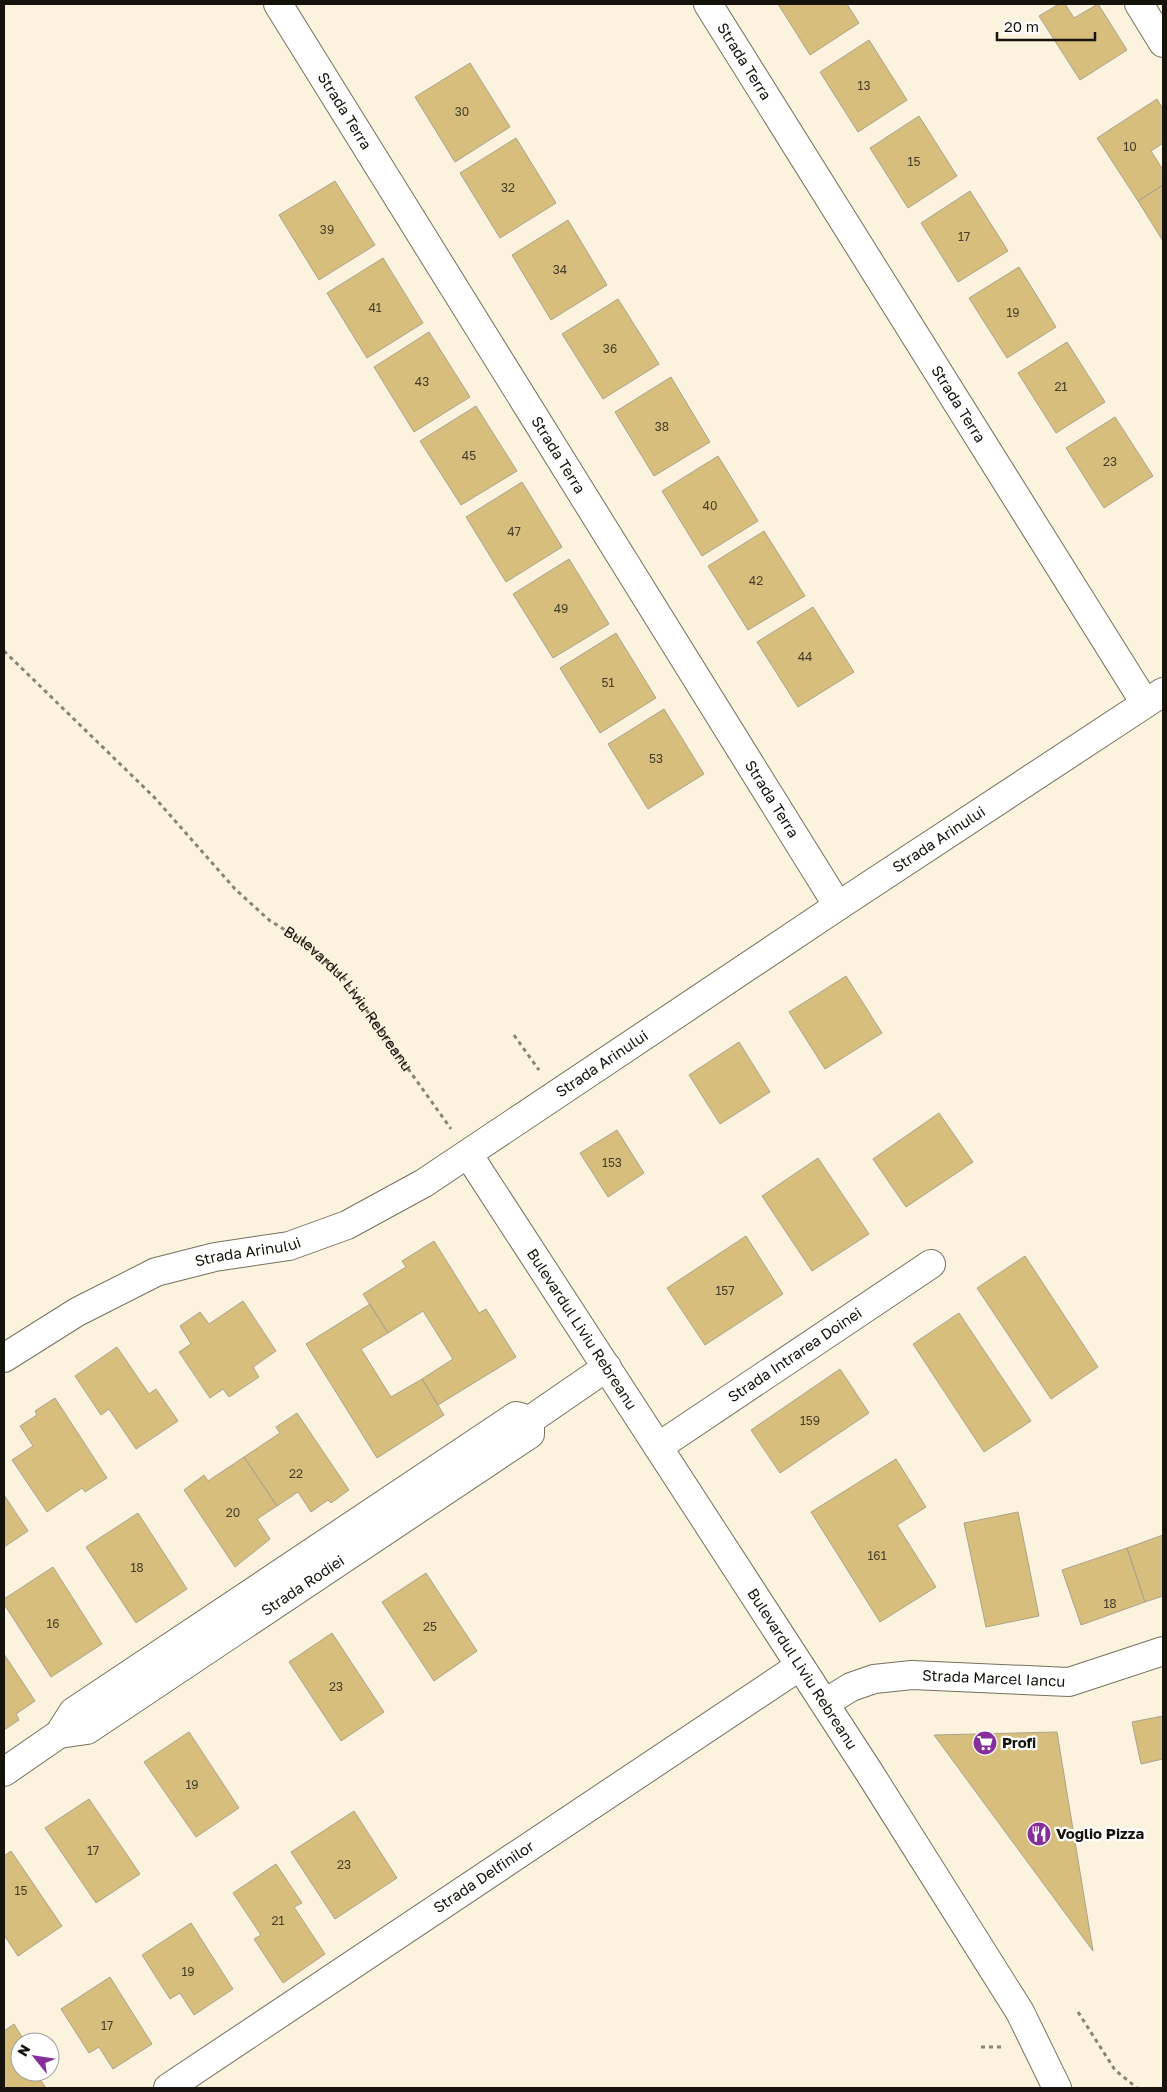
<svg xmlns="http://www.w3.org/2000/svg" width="1167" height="2092" font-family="'Golos Text',sans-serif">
<rect width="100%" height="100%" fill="#fbf3dd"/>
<path fill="#d7be7d" stroke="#aba38f" d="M778,4H847L859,23L810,55Z
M1059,4H1065L1074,18L1098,4L1127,50L1080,80L1039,16Z
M869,40L907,100L858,132L820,72Z
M470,63L510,127L455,162L415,97Z
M1157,99L1163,109V143L1151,151L1163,170V185L1138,201L1097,138Z
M919,116L957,176L908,208L870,148Z
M516,138L556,203L500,238L460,173Z
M335,181L375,245L319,280L279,215Z
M1163,185V241L1138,201Z
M970,191L1008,251L958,282L921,223Z
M568,220L607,285L551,320L512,255Z
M383,258L423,323L367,358L327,293Z
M1019,267L1056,327L1007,358L969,298Z
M618,299L659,364L603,399L562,334Z
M429,332L470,397L414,432L374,367Z
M1067,342L1105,402L1056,433L1018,373Z
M671,377L710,442L654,476L615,412Z
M476,406L517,471L461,505L420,441Z
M1115,417L1153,476L1104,508L1066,448Z
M718,456L758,521L702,556L662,491Z
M522,482L562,547L506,582L466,517Z
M764,531L805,596L748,630L708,566Z
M569,559L609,624L553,658L513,594Z
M813,607L854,672L798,707L757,642Z
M616,633L656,698L600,733L560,668Z
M664,709L704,774L648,809L608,744Z
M846,976L882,1033L825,1069L789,1012Z
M739,1042L770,1092L720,1124L689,1075Z
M939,1113L973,1162L906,1207L873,1159Z
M617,1130L644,1173L608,1197L580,1153Z
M818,1158L869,1234L812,1271L762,1196Z
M746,1236L783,1294L705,1345L667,1288Z
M434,1241L479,1313L486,1309L516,1357L438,1405L422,1379L453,1359L423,1311L388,1333L363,1294L406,1267L402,1261Z
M1025,1256L1098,1367L1051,1399L977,1288Z
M243,1301L276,1351L253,1367L259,1377L229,1397L223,1389L210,1398L179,1352L191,1344L180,1326L200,1312L209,1324Z
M370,1304L388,1333L361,1349L391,1397L422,1379L444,1415L377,1458L306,1344Z
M959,1313L1031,1421L984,1452L913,1344Z
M117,1347L149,1394L156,1389L178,1421L136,1449L109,1409L101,1415L75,1376Z
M840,1369L869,1413L780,1473L751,1430Z
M55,1398L107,1478L85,1492L82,1488L47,1512L12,1460L33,1446L20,1426L37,1415L35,1411Z
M297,1413L349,1490L331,1503L328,1500L311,1512L298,1492L277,1506L244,1457L280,1433L276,1427Z
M244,1457L277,1506L257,1519L270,1539L235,1567L184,1490L204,1475L208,1481Z
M896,1459L926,1507L897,1525L936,1587L880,1622L811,1512Z
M4,1495L28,1531L4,1547Z
M1018,1512L1039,1616L986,1627L964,1523Z
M138,1513L187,1589L136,1623L86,1547Z
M1163,1535V1596L1145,1602L1127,1548Z
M1127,1548L1145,1602L1081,1625L1062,1570Z
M53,1567L102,1644L51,1677L4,1604V1599Z
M426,1573L477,1651L434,1681L382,1602Z
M332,1633L384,1712L341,1741L289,1662Z
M4,1654L35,1701L16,1714L19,1720L4,1730Z
M1163,1716V1759L1141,1764L1132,1722Z
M189,1732L239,1808L196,1837L144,1762Z
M1057,1732L1093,1951L934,1735Z
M89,1799L140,1874L96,1903L45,1828Z
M354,1811L397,1878L335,1919L291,1852Z
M11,1851L62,1926L18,1956L4,1935V1856Z
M276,1864L302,1903L294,1907L325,1954L283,1983L254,1939L261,1935L233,1893Z
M191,1923L233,1989L194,2015L180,1993L170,1999L142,1955Z
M110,1977L152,2044L113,2069L99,2047L89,2053L61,2009Z
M14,2024L25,2042H20V2072H35L46,2088H4V2031Z"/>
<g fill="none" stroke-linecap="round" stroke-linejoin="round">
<defs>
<g id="street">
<path id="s2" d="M278,4L838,906"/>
<path id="s3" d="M708,4L1145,703"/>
<path d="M1139,4L1163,43"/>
<path id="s4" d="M468,1154L869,1772L1020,2012L1057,2088"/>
<path id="s5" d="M4,1358L77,1312L156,1272L215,1257L289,1246L347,1225L424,1183L838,906L1163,692"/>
<path id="s6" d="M658,1447L931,1264"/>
<path id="s7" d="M825,1703L851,1687L874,1679L912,1675L1069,1682L1163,1651"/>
<path id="s8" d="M59,1734L87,1730L530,1434V1420"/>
<path d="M4,1772L59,1734L73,1712L516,1416L530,1420L607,1367"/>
<path id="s9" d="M168,2088L800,1666"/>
</g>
</defs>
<use href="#street" stroke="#78705d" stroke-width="30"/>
<g stroke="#888374" stroke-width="3" stroke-dasharray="4 4" stroke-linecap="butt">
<path id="s1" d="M4,651L155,798L235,889L269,920L306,943L343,977L451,1129"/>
<path d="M514,1035L539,1070"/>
<path d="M1078,2012L1115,2070L1137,2088"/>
<path d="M981,2047H1003"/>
</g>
<use href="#street" stroke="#fff" stroke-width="28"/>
</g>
<defs>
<symbol id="supermarket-disc" viewBox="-11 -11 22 22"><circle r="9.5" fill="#872e9a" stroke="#fff"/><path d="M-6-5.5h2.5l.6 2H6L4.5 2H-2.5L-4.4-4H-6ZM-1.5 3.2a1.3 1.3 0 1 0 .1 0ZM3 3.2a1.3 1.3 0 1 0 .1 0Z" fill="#fff"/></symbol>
<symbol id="restaurant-disc" viewBox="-11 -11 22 22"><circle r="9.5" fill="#872e9a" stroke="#fff"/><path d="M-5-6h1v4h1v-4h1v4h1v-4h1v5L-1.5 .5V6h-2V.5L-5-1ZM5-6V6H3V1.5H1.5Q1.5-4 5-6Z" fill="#fff"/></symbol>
</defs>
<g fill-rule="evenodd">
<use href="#supermarket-disc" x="971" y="1729" width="28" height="28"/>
<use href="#restaurant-disc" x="1025" y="1820" width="28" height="28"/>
</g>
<g text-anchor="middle" stroke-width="4.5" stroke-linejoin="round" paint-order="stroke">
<g font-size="12" fill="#463e28">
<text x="864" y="90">13</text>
<text x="462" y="116">30</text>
<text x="1130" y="151">10</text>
<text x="914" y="166">15</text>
<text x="508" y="192">32</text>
<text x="327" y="234">39</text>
<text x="964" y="241">17</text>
<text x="560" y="274">34</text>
<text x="375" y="312">41</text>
<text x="1013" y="317">19</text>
<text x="610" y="353">36</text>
<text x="422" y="386">43</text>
<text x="1061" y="391">21</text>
<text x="662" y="431">38</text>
<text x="469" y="460">45</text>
<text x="1110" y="466">23</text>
<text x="710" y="510">40</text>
<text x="514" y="536">47</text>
<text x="756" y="585">42</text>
<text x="561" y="613">49</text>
<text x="805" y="661">44</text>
<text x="608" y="687">51</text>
<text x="656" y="763">53</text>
<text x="612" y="1167">153</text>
<text x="725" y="1295">157</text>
<text x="810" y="1425">159</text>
<text x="296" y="1478">22</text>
<text x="233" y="1517">20</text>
<text x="877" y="1560">161</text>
<text x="137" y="1572">18</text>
<text x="1110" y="1608">18</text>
<text x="53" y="1628">16</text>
<text x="430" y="1631">25</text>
<text x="336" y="1691">23</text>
<text x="192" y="1789">19</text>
<text x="93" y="1855">17</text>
<text x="344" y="1869">23</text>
<text x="21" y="1895">15</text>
<text x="278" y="1925">21</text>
<text x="188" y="1976">19</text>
<text x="107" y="2030">17</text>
</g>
<g font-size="15" fill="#16130c" stroke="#fff">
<text dy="5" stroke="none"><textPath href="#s3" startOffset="68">Strada Terra</textPath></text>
<text dy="5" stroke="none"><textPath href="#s2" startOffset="126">Strada Terra</textPath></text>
<text dy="5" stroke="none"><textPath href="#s3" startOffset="472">Strada Terra</textPath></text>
<text dy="5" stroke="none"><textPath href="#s2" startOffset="531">Strada Terra</textPath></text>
<text dy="5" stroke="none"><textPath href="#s2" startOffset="936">Strada Terra</textPath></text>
<text dy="5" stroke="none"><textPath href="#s5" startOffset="1079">Strada Arinului</textPath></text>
<text dy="5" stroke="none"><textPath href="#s1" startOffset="491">Bulevardul Liviu Rebreanu</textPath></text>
<text dy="5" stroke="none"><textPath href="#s5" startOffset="674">Strada Arinului</textPath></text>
<text dy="5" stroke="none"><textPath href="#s5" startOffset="269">Strada Arinului</textPath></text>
<text dy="5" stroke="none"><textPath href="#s4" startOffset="209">Bulevardul Liviu Rebreanu</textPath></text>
<text dy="5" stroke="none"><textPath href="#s6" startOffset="165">Strada Intrarea Doinei</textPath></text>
<text dy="5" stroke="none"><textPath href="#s8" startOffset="288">Strada Rodiei</textPath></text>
<text dy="5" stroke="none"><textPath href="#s4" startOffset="614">Bulevardul Liviu Rebreanu</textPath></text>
<text dy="5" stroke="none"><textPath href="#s7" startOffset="175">Strada Marcel Iancu</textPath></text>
<text dy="5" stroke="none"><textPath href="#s9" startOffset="380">Strada Delfinilor</textPath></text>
</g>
<g font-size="15" font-weight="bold" fill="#16130c" stroke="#fff" text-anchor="start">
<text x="1002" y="1748">Profi</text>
<text x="1056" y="1839">Voglio Pizza</text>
</g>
</g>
<rect width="1167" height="2092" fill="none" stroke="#16130c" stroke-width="10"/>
<g transform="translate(35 2057) rotate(300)"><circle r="24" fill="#ffffff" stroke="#a2a19e"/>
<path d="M0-4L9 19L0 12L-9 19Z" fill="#872e9a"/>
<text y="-8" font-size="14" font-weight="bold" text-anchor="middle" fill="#16130c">N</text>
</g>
<path d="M997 32v8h98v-8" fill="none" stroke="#16130c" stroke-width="2.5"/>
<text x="1004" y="32" font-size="15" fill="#16130c" stroke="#ffffff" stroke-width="4" paint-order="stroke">20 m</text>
</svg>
